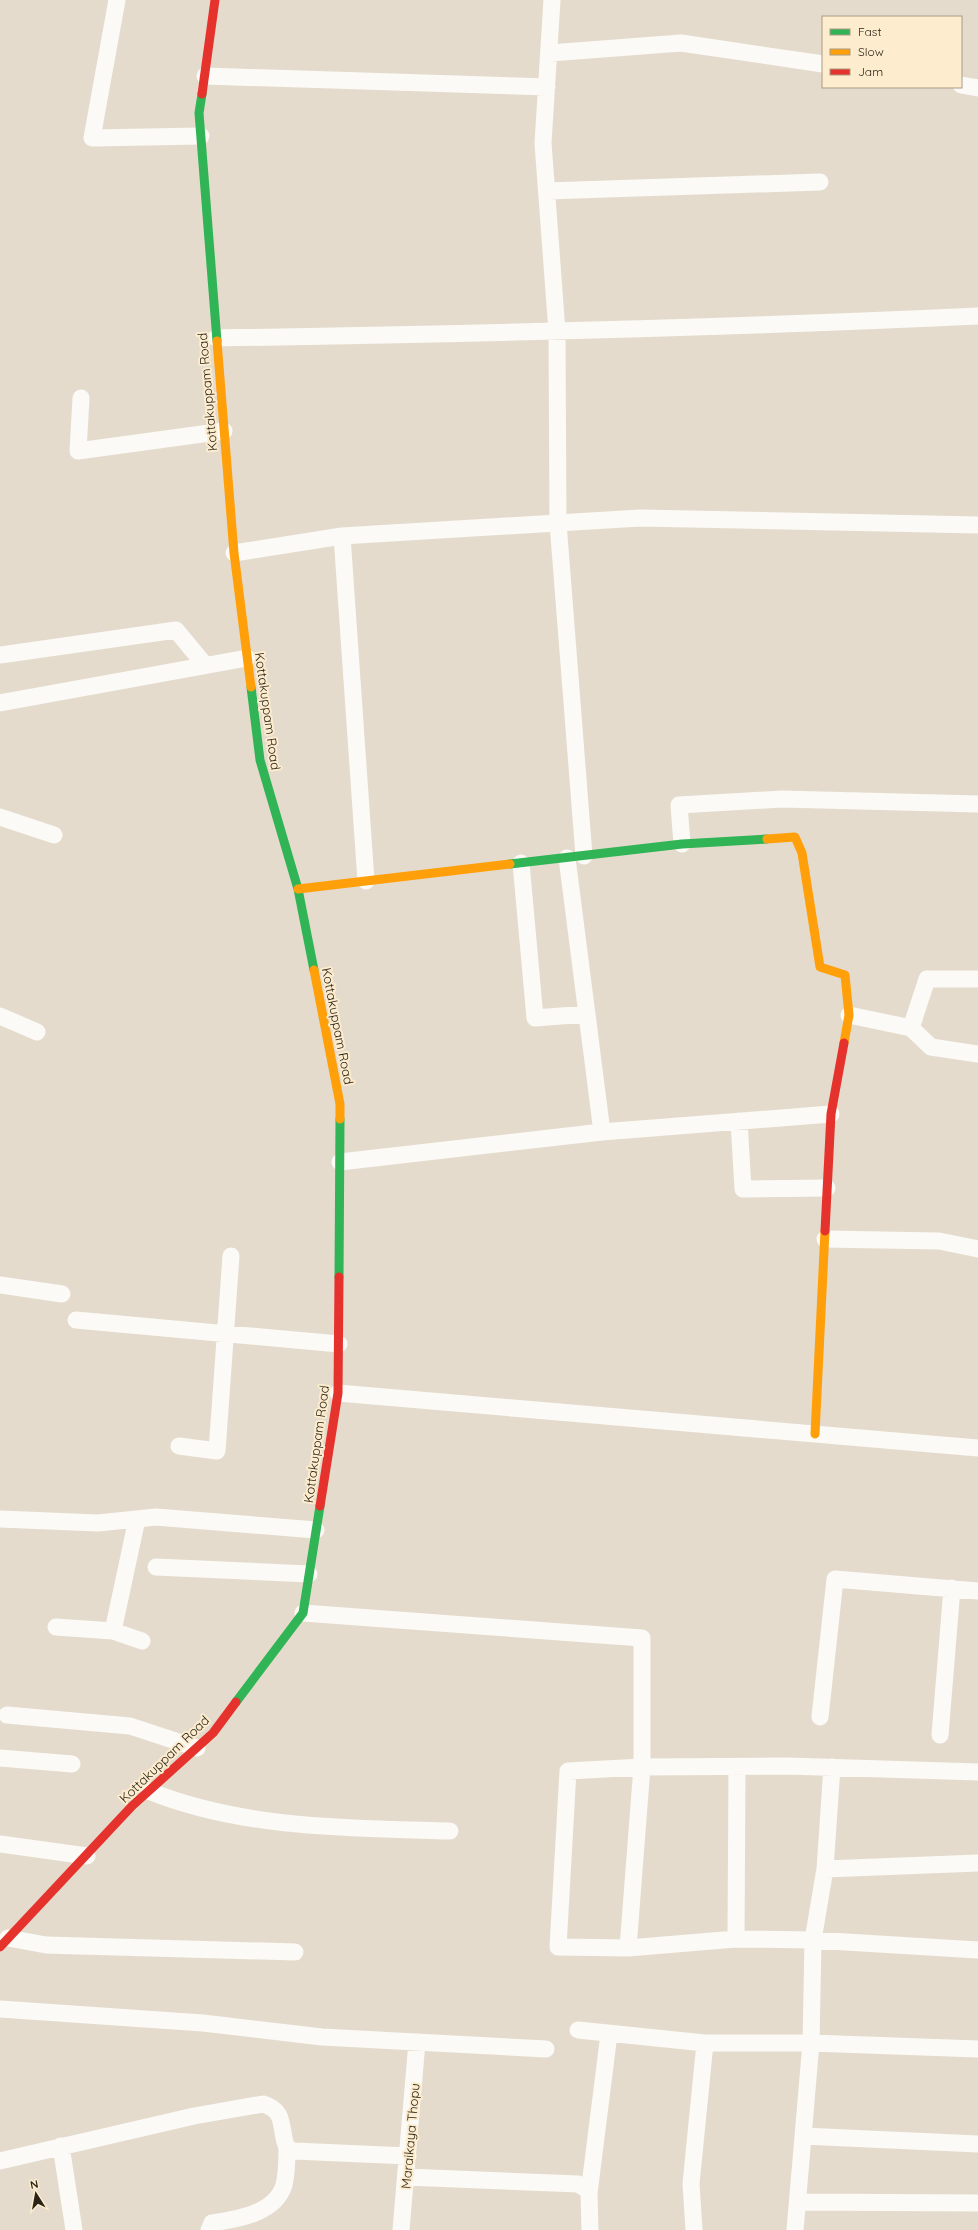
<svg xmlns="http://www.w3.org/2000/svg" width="978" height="2230" font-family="Quicksand,sans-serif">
<rect width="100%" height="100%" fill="#e4dbcc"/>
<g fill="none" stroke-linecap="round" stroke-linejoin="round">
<path stroke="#fbfaf7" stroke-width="17" d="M117,0L92,138L201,136
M552,0L543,143L557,332L558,523L584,856
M550,53L681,43L823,64
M205,76L547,87
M961,85L978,88
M547,191L820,182
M216,338C470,334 724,328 978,316
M81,398L78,451L224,431
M234,553L342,536
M0,655L176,630L205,665
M0,703L247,658
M0,817L54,835
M682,844L679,805L782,799L978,804
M521,863L535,1018L587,1014
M366,881L342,536L640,518L978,525
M849,1015L911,1028L931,1047L978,1054
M0,1016L37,1032
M911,1028L927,979H978
M739,1121L743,1189L827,1188
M602,1132L831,1114
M340,1162L602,1132L567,858
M825,1239L939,1241L978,1249
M0,1285L62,1294
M76,1320L339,1344
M338,1393L978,1448
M179,1446L217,1451L231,1256
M0,1519L98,1523L156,1517L316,1530
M156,1567L309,1574
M303,1613L642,1638V1767L787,1766L978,1772
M56,1627L113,1631L142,1641
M113,1631L137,1519
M7,1715L130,1726L197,1748
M820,1717L835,1579L978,1591
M940,1735L952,1588
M0,1758L72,1764
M149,1791C243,1829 350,1828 450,1831
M0,1844L87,1856
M825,1869L978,1863
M8,1938L46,1945L295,1952
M736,1939L737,1767
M628,1948L642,1767L568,1771L558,1947L628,1948L736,1939L813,1940L825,1869L832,1767
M0,2009L203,2023L322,2037L546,2049
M578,2030L705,2043H811L813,1940L978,1950
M803,2136L978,2144
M61,2146L74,2230
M0,2161L194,2116L263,2104C287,2111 279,2129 287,2148L294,2151L408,2156
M407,2177L578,2184L585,2188L589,2193
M799,2202L978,2203
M209,2230L212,2223C237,2219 275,2214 284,2185C287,2173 287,2160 287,2148
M401,2230L417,2042
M590,2230L589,2193L609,2034
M694,2230L691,2184L705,2043
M795,2230L811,2043L978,2049"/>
<path stroke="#30b455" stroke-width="9" d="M202,94L199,113L217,341
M251,687L260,760L298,889L314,970
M510,864L682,844L767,839
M339,1277L340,1119
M236,1702L303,1613L320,1506"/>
<path stroke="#ff9f0a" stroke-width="9" d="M217,341L234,553L251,687
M767,839L795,837L802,853L820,967L845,975L849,1015L844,1043
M298,889L510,864
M314,970L340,1104V1119
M815,1434L825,1231"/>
<path stroke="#e5322d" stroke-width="9" d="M202,94L215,0
M825,1231L831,1114L844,1043
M320,1506L338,1393L339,1277
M0,1947L132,1806L213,1733L236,1702"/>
</g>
<g text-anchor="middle" stroke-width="4" stroke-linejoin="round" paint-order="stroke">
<g font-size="13" fill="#2a2318" stroke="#fdeccd">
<text transform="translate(207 392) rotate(-95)" y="5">Kottakuppam Road</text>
<text transform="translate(268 711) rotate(82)" y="5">Kottakuppam Road</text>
<text transform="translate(338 1026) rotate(79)" y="5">Kottakuppam Road</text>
<text transform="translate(316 1444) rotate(-82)" y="5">Kottakuppam Road</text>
<text transform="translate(164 1759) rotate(-44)" y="5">Kottakuppam Road</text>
<text transform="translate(410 2136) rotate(-85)" y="5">Maraikaya Thopu</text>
</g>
</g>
<rect x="822" y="16" width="140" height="72" fill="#fdeccd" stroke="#a99c85"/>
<rect x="830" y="29" width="20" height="6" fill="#30b455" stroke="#a99c85"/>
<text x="858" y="36" font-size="12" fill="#2a2318">Fast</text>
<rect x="830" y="49" width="20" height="6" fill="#ff9f0a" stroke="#a99c85"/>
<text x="858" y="56" font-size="12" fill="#2a2318">Slow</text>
<rect x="830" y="69" width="20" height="6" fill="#e5322d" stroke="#a99c85"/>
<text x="858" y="76" font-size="12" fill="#2a2318">Jam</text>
<g transform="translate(36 2194) rotate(349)" stroke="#fdeccd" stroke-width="3" paint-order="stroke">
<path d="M0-3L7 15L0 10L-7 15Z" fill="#2a2318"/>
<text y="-6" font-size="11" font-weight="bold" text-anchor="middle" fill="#2a2318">N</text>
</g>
</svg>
